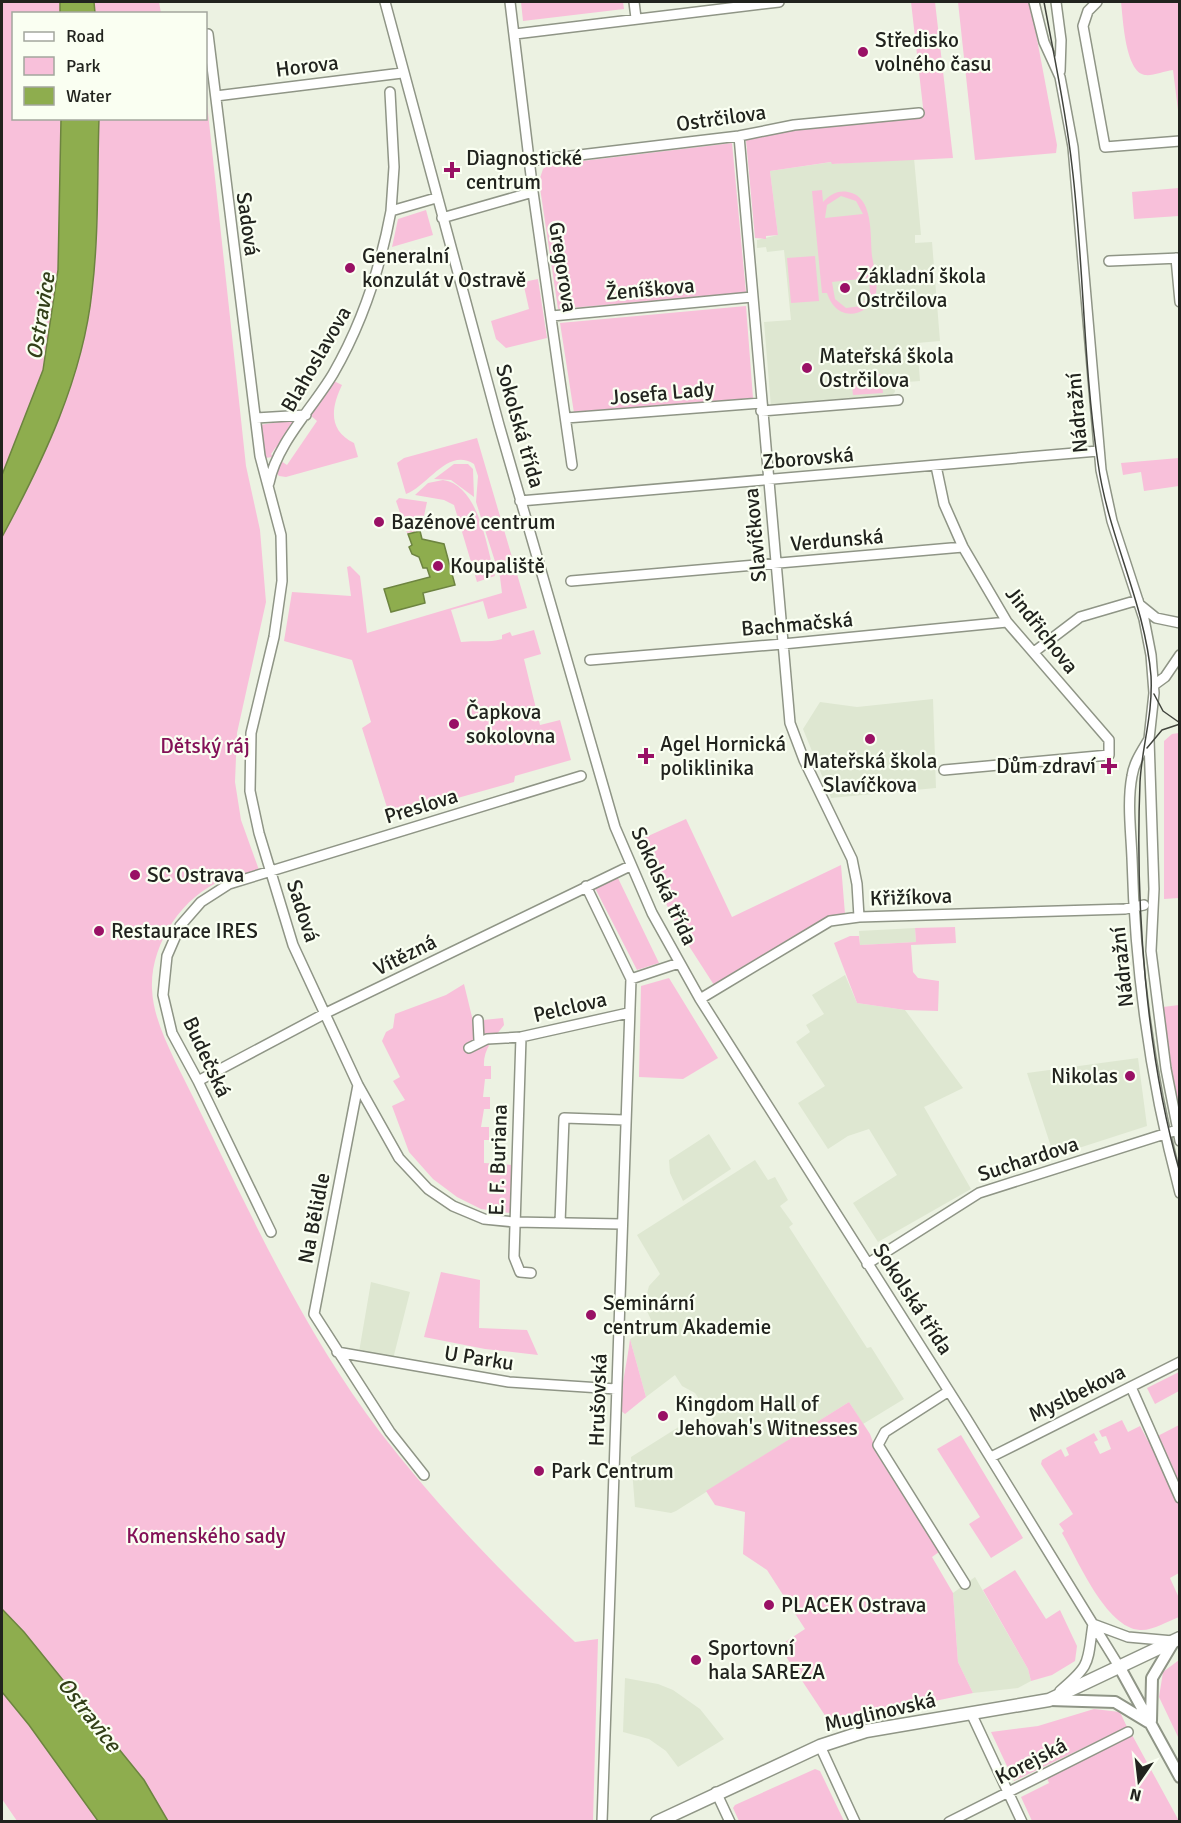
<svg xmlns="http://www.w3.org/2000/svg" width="1181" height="1823" font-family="Signika,sans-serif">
<rect width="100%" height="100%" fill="#ecf2e2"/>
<path fill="#dee7d1" d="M914,158L921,235H915V243L932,242L940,341L917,343L920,381L894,383L895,392L890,397L771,407L764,322L791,320L784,250L767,252L766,247L757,248V240L778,235L770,171L832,162L833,164Z
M933,699L936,788L831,798L803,729L820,702L857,707Z
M915,928L916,942L860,945L859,931Z
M845,975L857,1003L905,1010L963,1088L924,1107L971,1189L878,1242L853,1203L897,1175L869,1129L848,1136L828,1149L798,1103L825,1086L796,1042L810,1032L806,1025L824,1014L812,995Z
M1138,1058L1147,1126L1054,1156L1027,1073Z
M709,1134L731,1169L683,1201L670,1173L669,1160Z
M755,1160L768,1180L775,1177L788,1200L780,1206L793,1224L789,1227L867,1348L871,1347L904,1399L863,1424L849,1402L676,1511L671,1513L635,1507L631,1457L685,1423L693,1436L714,1421L695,1393L682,1386L675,1375L646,1397L630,1339L654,1326L644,1305L649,1286L660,1274L637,1235Z
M371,1282L410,1292L393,1359L359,1352Z
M975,1577L1028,1669L1031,1681L1018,1688L973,1693L958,1662L953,1593Z
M625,1678L658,1684L673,1690L700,1709L724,1739L678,1767L666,1751L649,1739L623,1732Z"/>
<path fill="#f8c0da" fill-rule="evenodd" d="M2,2H60V13L14,14V118L61,119L58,270L43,370L2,475Z
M94,2H159L161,13H95Z
M521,2H623L624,9L523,21Z
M911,2H935L953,158L832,164L831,162L770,171L778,235L766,236V239L755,238L746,140L805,128L924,116Z
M958,2H1030L1057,145L1056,153L975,160Z
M1121,2H1179V118L1173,70C1164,71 1153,76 1145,75C1125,72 1123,18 1121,2Z
M206,94L246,466L260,530L266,602L237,733L235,782L241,820L259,870C247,873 234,875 223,880C182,896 150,945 152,989C153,1014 164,1037 174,1059C238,1185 294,1319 380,1432C439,1509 505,1576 575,1642L598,1639L593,1821H168L144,1780L24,1632L2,1609V537C43,461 83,378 92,291C99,234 97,176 99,119L206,118Z
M732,143L746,293L558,309L539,181L543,169L549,165Z
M1179,188V216L1134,219L1132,192Z
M822,190L823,202C830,195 837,190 848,192C874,196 870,236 872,256C874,268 879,285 875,297C870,309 857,316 845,313C835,310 830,302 827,293H822L812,191ZM841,196L856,201L863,214L825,218L827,205ZM869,278L870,293L861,306L846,308L835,299L832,282Z
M426,210L433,235L392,247L398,219Z
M815,256L819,301L791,303L787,258Z
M538,279L547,338L506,348L496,339L491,321L529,309L523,282Z
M746,306L753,398L574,413L560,323Z
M881,374L883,393L853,395L851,376Z
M334,381L342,385C331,408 328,430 354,443L358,457L286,477L279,476L276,472L281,461L287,465L317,421L310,415Z
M291,420L295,421V425L291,424L279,443V448L276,447L271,454L273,457L265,458L260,425Z
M477,438L527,608L488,619L483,601L451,610L461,642C476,640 488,643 502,639V635L510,632L512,636L534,630L541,654L524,659L540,725L560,720L571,760L515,776L514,782L390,817L362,728L371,722L352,660L284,641L292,592L351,596L347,567L350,566L360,576L367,633L502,593L500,577L476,502L478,476L474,464C448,447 429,485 406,494L397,463L404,458Z
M1179,458V486L1144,491L1141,472L1123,475L1121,463Z
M454,464H468L473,469L474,497L451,480L434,479Z
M443,480C479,485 487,548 495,576L477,582L454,505L444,500L415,495L428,483Z
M399,498L427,502L421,530L407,533L396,501Z
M1179,733V898L1164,899V741L1172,734Z
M686,819L732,917L841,865L845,914L828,916L714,985L678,929L637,841Z
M617,876L659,963L637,970L595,888Z
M955,927L956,943L911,945L913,972L918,978L939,981L938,1011L905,1010L857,1003L834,943L850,936H859L860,945L916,942L915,928Z
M669,978L718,1058L683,1079L639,1077L641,986Z
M464,984L473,1021L503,1018L504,1025C493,1039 483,1050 484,1066H491V1079H485L483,1097H490V1109H484L481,1127H489V1140H484V1163L512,1165L510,1213L481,1209L457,1197L433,1179L409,1152L392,1106L405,1100L393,1081L400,1077L382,1041L386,1032L393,1028L395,1014L446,995Z
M1179,1005V1119L1163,1007Z
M441,1272L480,1280L479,1328L527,1330L538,1355L485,1349L424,1337Z
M630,1339L646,1397L625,1414L620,1410C621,1386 627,1364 630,1339Z
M1179,1372V1391L1155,1404L1147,1388Z
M849,1402L870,1434L878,1456L939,1552L932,1557L953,1593L958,1662L973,1693L830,1723L779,1646L805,1629L767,1570L743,1554L745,1512L715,1505L706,1491Z
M1122,1420L1128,1432L1140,1426L1148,1441L1179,1425V1573L1170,1578L1179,1598V1617C1168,1621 1152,1631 1140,1630C1106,1628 1078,1560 1062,1533L1064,1531L1059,1524L1073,1514L1041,1464L1042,1460L1061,1449L1065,1457L1069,1455L1066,1448L1094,1433L1098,1440L1094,1442L1100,1454L1111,1449L1106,1436L1102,1437L1099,1431Z
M961,1435L1023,1538L991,1558L969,1524L980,1517L937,1449Z
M1015,1570L1046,1619L1060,1610L1077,1646L1075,1661L1052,1675L1031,1681L1028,1669L983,1590Z
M1179,1660V1739L1159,1697L1163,1672Z
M2,1692L29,1725L98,1821H17L2,1799Z
M1094,1709L1120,1712L1127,1727L1014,1781L991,1732L1038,1726Z
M1131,1733L1179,1821H1032L1021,1797L1049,1783L1046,1776Z
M815,1769L820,1771L844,1821H739L733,1808L735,1805Z"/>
<path fill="#8ead4e" stroke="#6d8440" stroke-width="1.5" d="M60,2H94L95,13H60Z
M61,119H99C97,176 99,234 92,291C83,378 43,461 2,537V475L43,370L58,270Z
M420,531L422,539L444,544L455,585L423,593L425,603L391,612L384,589L430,577L427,568H423L419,557L412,554L409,547L412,545L408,534Z
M2,1609L24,1632L144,1780L168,1821H98L29,1725L2,1692Z"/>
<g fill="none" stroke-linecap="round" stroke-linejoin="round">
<defs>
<path id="minor" d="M385,2L499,425L615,827L652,913L700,999L966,1418L1120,1668
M510,2L533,192L572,465
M634,2L636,18
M1034,2L1044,42L1060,77L1073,147L1101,470L1112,521L1144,619L1151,655L1154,693L1149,739L1154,889L1151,951L1166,1069L1180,1141
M1056,2L1061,40L1060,71
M1097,2L1088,11L1083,26L1105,147L1180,141
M208,34L260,456L281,535L282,581L274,637L251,733L250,791L259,833L293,945L358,1085L399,1158L428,1189L453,1206L484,1219L514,1222L621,1224
M515,34L779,2
M390,92L394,167L391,211
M216,96L402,73
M739,136L790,723L804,760L852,859L857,884L859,917
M529,161L739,136L794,125L919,113
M442,218L533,192
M1176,258L1180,302
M1109,261L1180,258
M552,316L752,297
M761,411L898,400
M256,418L306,415
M566,418L761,403
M936,466L944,504L963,547L1007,622L1109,740V755L944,770
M269,483C277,443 312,409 333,374C363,322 380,270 391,211L436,198
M520,501L1098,451
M571,581L963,547
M1140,605L1156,618L1180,623
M1034,652L1080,617L1138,600
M590,660L783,644L1007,622
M1154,685L1165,677L1180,655
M1149,739C1142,751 1134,762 1132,776C1127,802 1131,832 1132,858C1135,971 1151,1084 1180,1193
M586,886L631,979L602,1822
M631,979L679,963
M700,999L830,921L859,917L1125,909L1144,905
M478,1020L479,1041
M521,1037L514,1257L520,1272L531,1273
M469,1048L487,1039L521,1037L628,1013
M198,1081L326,1013L630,866
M358,1085L314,1314L390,1432L424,1475
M560,1223L564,1118L624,1120
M271,1232L198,1081L172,1033L163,995L167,956L180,926L201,902L229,884L581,776
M867,1264L979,1193L1180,1129
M337,1352L509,1382L616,1389
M1131,1387L1180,1498
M949,1391L885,1432L878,1445L965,1584
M991,1457L1180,1362
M1093,1624L1128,1637L1173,1641
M1060,1691C1092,1664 1087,1663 1093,1624
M971,1713L1022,1822
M820,1746L855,1822
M716,1792L730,1822
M949,1822L1128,1732"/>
<path id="tertiary" d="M1120,1668L1180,1777
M1050,1700L1115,1702L1148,1722
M1151,1721L1152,1678L1174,1641"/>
<path id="secondary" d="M657,1822L820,1746L866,1731L1049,1700L1180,1638"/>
</defs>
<use href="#minor" stroke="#8f9586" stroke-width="12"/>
<use href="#tertiary" stroke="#8f9586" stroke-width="14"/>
<use href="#secondary" stroke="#8f9586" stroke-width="15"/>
<use href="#minor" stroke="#fff" stroke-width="9"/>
<use href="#tertiary" stroke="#fff" stroke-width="10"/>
<use href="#secondary" stroke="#fff" stroke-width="12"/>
<path stroke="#41443d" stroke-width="1.5" d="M1044,2C1054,56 1066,111 1072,166C1084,264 1083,364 1098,463C1108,536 1145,603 1151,676C1153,716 1142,745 1140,782C1135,904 1146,1055 1180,1173
M1154,694L1163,711L1180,723
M1147,748L1162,730L1180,724"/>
</g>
<g fill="#991165" stroke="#fafff2" stroke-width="2">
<circle cx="863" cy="52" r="6"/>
<path d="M449 161h6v6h6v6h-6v6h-6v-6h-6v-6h6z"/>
<circle cx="350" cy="268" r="6"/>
<circle cx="845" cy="288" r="6"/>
<circle cx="807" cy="368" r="6"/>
<circle cx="379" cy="522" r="6"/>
<circle cx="438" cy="566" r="6"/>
<circle cx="454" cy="724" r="6"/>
<circle cx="870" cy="739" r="6"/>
<path d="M643 747h6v6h6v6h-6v6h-6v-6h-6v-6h6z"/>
<path d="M1106 757h6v6h6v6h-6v6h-6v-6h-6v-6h6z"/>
<circle cx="135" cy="875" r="6"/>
<circle cx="99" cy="931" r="6"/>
<circle cx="1130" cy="1076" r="6"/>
<circle cx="591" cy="1315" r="6"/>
<circle cx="663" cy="1416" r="6"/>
<circle cx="539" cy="1471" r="6"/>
<circle cx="769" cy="1605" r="6"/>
<circle cx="696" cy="1660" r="6"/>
</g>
<g text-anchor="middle" stroke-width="4.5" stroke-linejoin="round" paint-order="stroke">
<g font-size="21" fill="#21231e" stroke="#fafff2" text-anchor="start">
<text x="875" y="47">Středisko<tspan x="875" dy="24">volného času</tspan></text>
<text x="466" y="165">Diagnostické<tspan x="466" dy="24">centrum</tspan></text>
<text x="362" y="263">Generalní<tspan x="362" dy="24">konzulát v Ostravě</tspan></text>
<text x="857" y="283">Základní škola<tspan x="857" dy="24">Ostrčilova</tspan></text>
<text x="819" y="363">Mateřská škola<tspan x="819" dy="24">Ostrčilova</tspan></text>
<text x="391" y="529">Bazénové centrum</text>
<text x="450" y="573">Koupaliště</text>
<text x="466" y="719">Čapkova<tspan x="466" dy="24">sokolovna</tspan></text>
<text x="660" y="751">Agel Hornická<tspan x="660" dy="24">poliklinika</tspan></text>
<text x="870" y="768" text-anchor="middle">Mateřská škola<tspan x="870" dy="24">Slavíčkova</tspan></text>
<text x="1096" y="773" text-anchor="end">Dům zdraví</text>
<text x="147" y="882">SC Ostrava</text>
<text x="111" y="938">Restaurace IRES</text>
<text x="1118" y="1083" text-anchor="end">Nikolas</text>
<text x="603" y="1310">Seminární<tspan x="603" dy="24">centrum Akademie</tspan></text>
<text x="675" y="1411">Kingdom Hall of<tspan x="675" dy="24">Jehovah's Witnesses</tspan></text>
<text x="551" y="1478">Park Centrum</text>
<text x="781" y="1612">PLACEK Ostrava</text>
<text x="708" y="1655">Sportovní<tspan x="708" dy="24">hala SAREZA</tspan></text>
</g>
<g font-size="21" fill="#21231e" stroke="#fafff2">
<text transform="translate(307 66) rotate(-7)" y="7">Horova</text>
<text transform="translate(721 118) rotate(-8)" y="7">Ostrčilova</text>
<text transform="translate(248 224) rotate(82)" y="7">Sadová</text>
<text transform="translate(563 267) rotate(81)" y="7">Gregorova</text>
<text transform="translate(650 289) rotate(-5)" y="7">Ženíškova</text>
<text transform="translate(316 359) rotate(-60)" y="7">Blahoslavova</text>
<text transform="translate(662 393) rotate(-5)" y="7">Josefa Lady</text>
<text transform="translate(1077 413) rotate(-95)" y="7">Nádražní</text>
<text transform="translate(520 426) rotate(74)" y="7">Sokolská třída</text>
<text transform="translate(808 458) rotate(-5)" y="7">Zborovská</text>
<text transform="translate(755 535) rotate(-95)" y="7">Slavíčkova</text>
<text transform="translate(837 540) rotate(-5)" y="7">Verdunská</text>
<text transform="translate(797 624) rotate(-5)" y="7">Bachmačská</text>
<text transform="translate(1042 630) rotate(52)" y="7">Jindřichova</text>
<text transform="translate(421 806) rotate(-17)" y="7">Preslova</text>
<text transform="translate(664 886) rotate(65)" y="7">Sokolská třída</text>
<text transform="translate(911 897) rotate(-2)" y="7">Křižíkova</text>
<text transform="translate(303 911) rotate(72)" y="7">Sadová</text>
<text transform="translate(405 955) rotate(-26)" y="7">Vítězná</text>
<text transform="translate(1122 967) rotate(-96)" y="7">Nádražní</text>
<text transform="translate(570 1007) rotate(-13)" y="7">Pelclova</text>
<text transform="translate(207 1057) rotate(65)" y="7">Budečská</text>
<text transform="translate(1028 1159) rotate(-18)" y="7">Suchardova</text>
<text transform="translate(498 1160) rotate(-88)" y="7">E. F. Buriana</text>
<text transform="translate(314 1218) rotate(-79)" y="7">Na Bělidle</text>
<text transform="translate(913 1299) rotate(57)" y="7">Sokolská třída</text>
<text transform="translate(479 1358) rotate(9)" y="7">U Parku</text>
<text transform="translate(1077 1393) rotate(-26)" y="7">Myslbekova</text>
<text transform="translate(598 1400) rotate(-88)" y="7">Hrušovská</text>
<text transform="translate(880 1712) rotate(-13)" y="7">Muglinovská</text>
<text transform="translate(1031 1761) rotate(-27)" y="7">Korejská</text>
</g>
<g font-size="21" fill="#831157" stroke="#fafff2">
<text x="205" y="753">Dětský ráj</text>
<text x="206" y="1543">Komenského sady</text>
</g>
<g font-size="22" font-style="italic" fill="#323f18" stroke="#fafff2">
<text transform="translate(40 316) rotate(-81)" y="8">Ostravice</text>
<text transform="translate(90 1714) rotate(52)" y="8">Ostravice</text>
</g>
</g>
<rect width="1181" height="1823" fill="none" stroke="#21231e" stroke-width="6"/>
<rect x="12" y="12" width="195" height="108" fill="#fafff2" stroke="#a3a79d" stroke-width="1.5"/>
<rect x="24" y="32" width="30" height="9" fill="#ffffff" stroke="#a3a79d" stroke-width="1.5"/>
<text x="66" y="42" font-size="18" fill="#21231e">Road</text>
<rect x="24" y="57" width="30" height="18" fill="#f8c0da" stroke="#a3a79d" stroke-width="1.5"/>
<text x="66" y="72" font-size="18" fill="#21231e">Park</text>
<rect x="24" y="87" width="30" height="18" fill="#8ead4e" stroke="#a3a79d" stroke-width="1.5"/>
<text x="66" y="102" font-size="18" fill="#21231e">Water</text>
<g transform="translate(1139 1781) rotate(194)" stroke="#fafff2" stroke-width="4.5" paint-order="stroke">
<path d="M0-4.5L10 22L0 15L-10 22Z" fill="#21231e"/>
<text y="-9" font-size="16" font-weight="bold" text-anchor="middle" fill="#21231e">N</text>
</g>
</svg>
